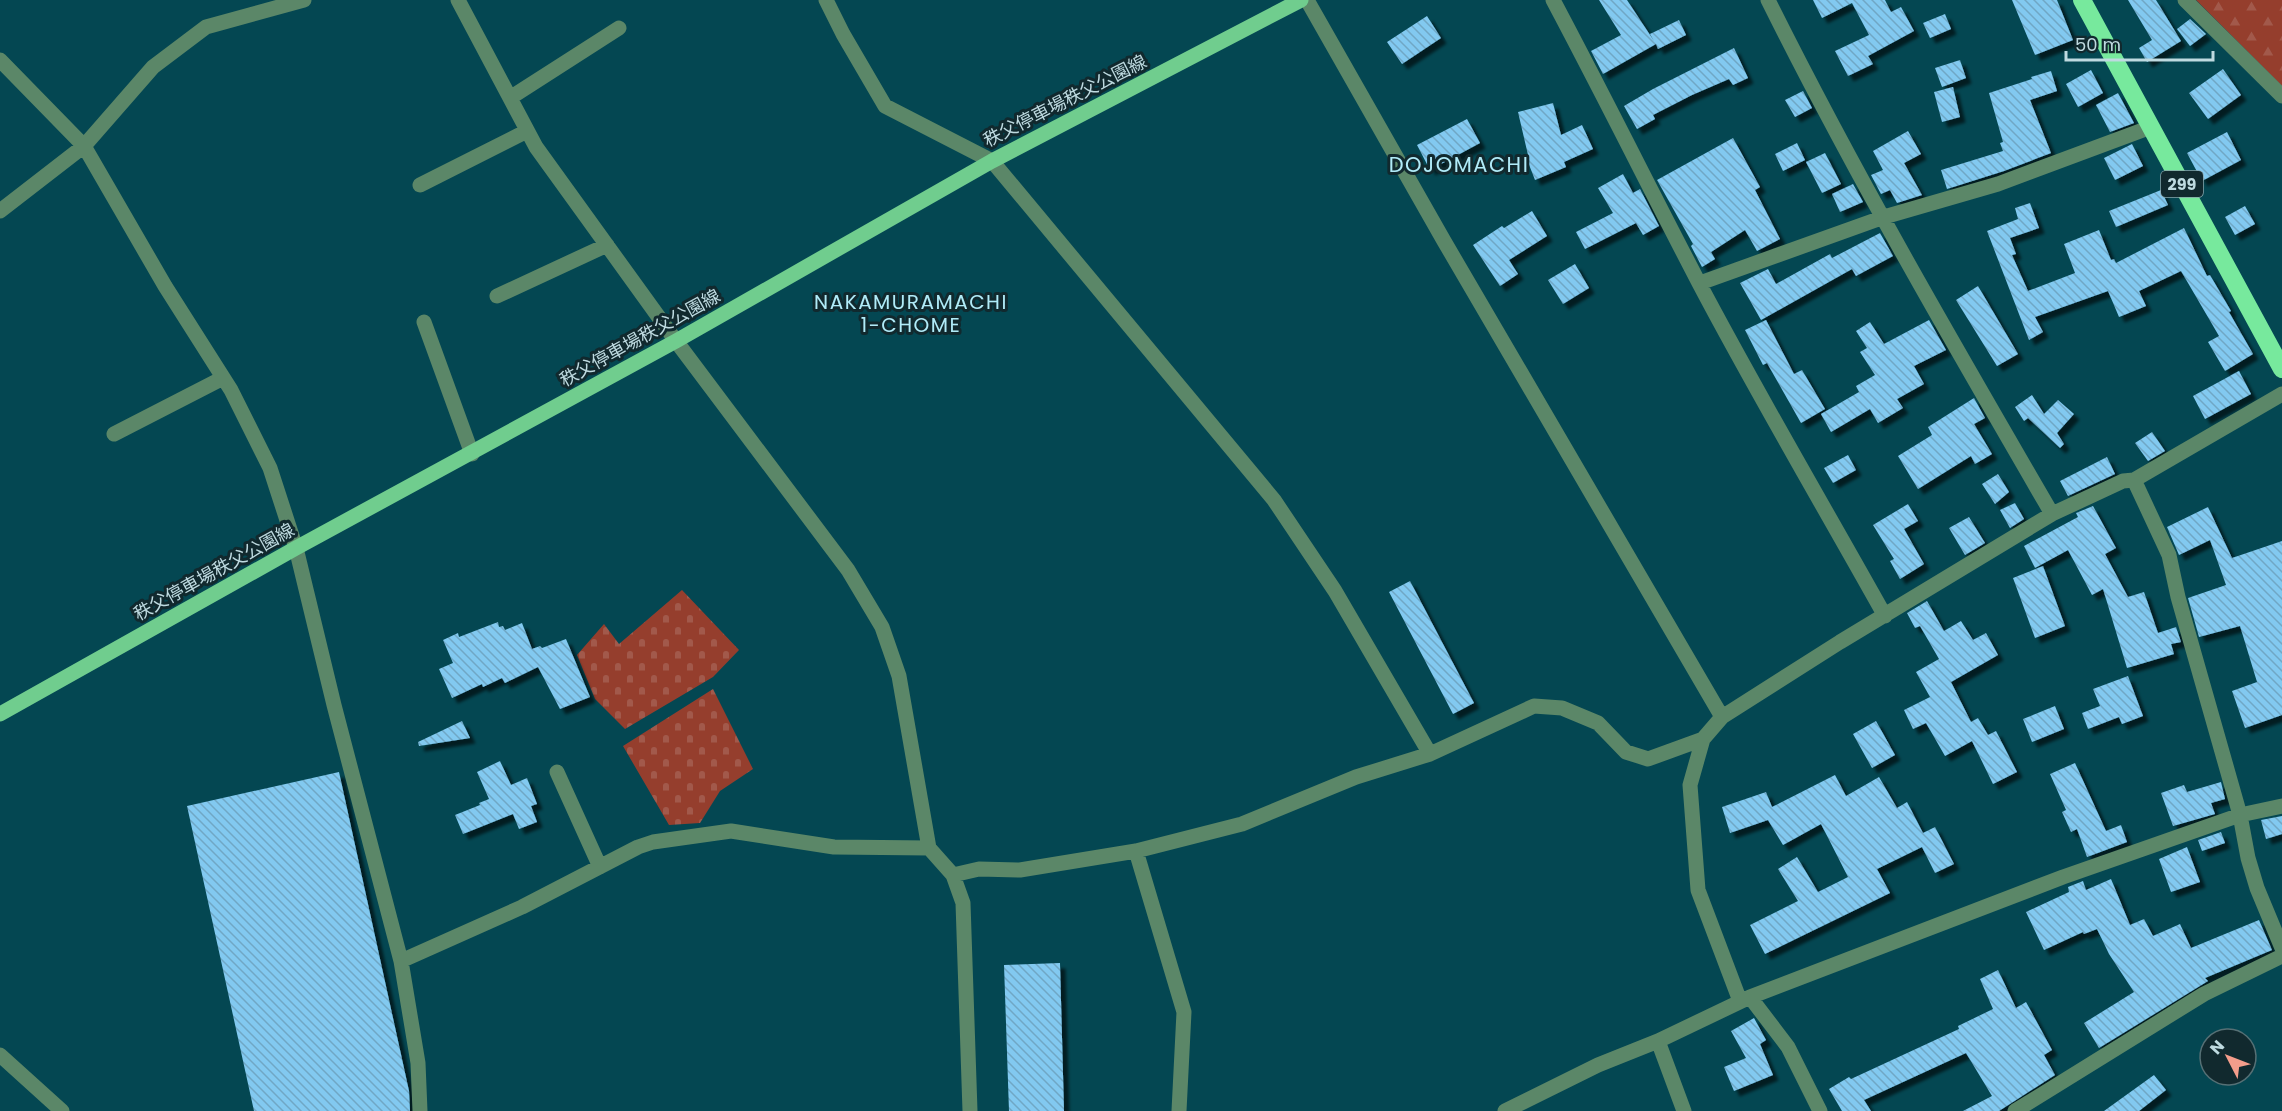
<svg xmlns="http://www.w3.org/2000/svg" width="2282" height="1111" font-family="Poppins,'Noto Sans JP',sans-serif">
<defs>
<pattern id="forest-firs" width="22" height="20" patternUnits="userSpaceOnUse" patternTransform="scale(1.5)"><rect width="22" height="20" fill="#953e2d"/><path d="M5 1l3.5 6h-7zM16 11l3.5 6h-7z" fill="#a2594b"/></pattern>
<pattern id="cemetery-stones" width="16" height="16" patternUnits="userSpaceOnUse" patternTransform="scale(1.5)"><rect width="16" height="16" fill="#953e2d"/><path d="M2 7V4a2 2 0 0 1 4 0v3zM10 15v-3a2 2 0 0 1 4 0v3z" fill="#a2594b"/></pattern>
<pattern id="building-back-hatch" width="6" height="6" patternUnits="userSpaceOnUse" patternTransform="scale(1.5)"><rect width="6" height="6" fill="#82c9f0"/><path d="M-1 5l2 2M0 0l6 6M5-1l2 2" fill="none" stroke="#70a7c5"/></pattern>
<filter id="shadow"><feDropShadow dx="5.5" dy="5.5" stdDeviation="1.5" flood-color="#0009"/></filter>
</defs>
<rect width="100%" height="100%" fill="#044752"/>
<path fill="url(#forest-firs)" d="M2196,0H2282V86Z"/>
<path fill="url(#cemetery-stones)" d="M682,590L739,650L713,677L625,729L595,699L577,655L604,624L619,644Z
M713,689L753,769L720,791L700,823L669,825L623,746Z"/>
<path fill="url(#building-back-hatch)" filter="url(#shadow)" d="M1599,0H1627L1654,41L1650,34L1679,20L1686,35L1658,49L1656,44L1603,74L1591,51L1621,35Z
M1813,0H1885L1891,12L1901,7L1914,31L1868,56L1873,64L1848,76L1835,51L1869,35L1852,3L1822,18Z
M2012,0H2057L2073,40L2035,55Z
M2128,0H2156L2181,41L2147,62L2139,48L2152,40Z
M1945,14L1951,29L1930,38L1923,23Z
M1427,16L1441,38L1402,64L1387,42Z
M2190,19L2206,34L2190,46L2177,29Z
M1734,48L1748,78L1733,85L1729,79L1692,95L1653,115L1655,119L1637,129L1624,106L1653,89Z
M1960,60L1966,78L1942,87L1935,68Z
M2223,69L2241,95L2208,119L2189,93Z
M2091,70L2103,93L2078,107L2066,84Z
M2051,71L2057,91L2030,100L2051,153L2004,171L1947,189L1941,170L2003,151L2000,143L2003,142L1989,93L2032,79L2031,77Z
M1953,87L1960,117L1942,122L1934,92Z
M1803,91L1812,108L1795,117L1785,100Z
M2118,93L2134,123L2110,132L2096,105Z
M1553,103L1561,135L1582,125L1593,149L1564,162L1566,167L1535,180L1526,157L1528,155L1518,112Z
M1467,119L1480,143L1430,170L1417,145Z
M1908,131L1921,154L1904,163L1922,195L1897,203L1890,190L1881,194L1871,175L1883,170L1873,151Z
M2227,132L2241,160L2202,181L2187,153Z
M1733,138L1760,187L1755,190L1780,239L1757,251L1745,230L1711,252L1715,259L1702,267L1691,246L1693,244L1657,180Z
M1797,143L1805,160L1783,171L1775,154Z
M2132,144L2143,166L2115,180L2104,158Z
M1825,153L1841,184L1822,193L1806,162Z
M1623,174L1633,193L1640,189L1659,226L1643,235L1636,223L1585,249L1576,232L1613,213L1598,188Z
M1853,184L1863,202L1840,212L1832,194Z
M2161,190L2168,205L2116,227L2109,211Z
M2030,203L2039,228L2010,238L2016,254L2012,255L2028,291L2075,273L2064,244L2099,230L2111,260L2114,259L2116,263L2184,228L2207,276L2210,275L2231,311L2229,312L2253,354L2225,371L2208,342L2219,336L2181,271L2139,291L2146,306L2119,317L2108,291L2035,317L2043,332L2029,340L1987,231L2018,219L2015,208Z
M2245,206L2255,224L2235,235L2225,217Z
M1532,211L1547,236L1509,260L1518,274L1500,286L1473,245L1502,226L1504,228Z
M1880,233L1893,256L1856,276L1852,269L1761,320L1740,283L1768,269L1776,284L1830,254L1832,258Z
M1575,264L1589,288L1563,304L1548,280Z
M1978,286L2018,354L1997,366L1956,300Z
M1766,320L1794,374L1802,370L1825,409L1801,423L1767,363L1763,365L1745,330Z
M1929,320L1946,350L1914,366L1924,384L1897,399L1903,408L1878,423L1870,409L1831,432L1821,414L1859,392L1856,386L1875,375L1860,352L1867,348L1856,331L1870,322L1884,344Z
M2239,371L2251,394L2205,419L2193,396Z
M2032,395L2044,414L2058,400L2074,414L2057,433L2064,444L2060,448L2028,418L2024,421L2015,407Z
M1974,398L1985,418L1974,424L1992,454L1975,464L1971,456L1918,489L1898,456L1932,435L1928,427Z
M2152,432L2165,451L2148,461L2135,443Z
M1848,455L1856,470L1833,483L1824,468Z
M2107,457L2115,474L2068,496L2060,481Z
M1998,474L2009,492L1995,504L1982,484Z
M2015,503L2024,519L2010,528L2000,510Z
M1908,504L1918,521L1904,529L1924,564L1900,579L1890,561L1894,559L1873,525Z
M2093,506L2116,548L2105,554L2128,597L2144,592L2158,633L2176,627L2181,642L2171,644L2174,654L2127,668L2103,589L2092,595L2068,550L2035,568L2024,546L2078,517L2076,513Z
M2208,507L2232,558L2282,541V715L2245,728L2232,691L2257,682L2240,626L2199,637L2188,598L2226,585L2210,540L2179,555L2167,527Z
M1969,517L1985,543L1965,555L1949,528Z
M2043,566L2065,626L2035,638L2013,578Z
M1410,581L1474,703L1453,714L1389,592Z
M1927,601L1944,631L1961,621L1973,640L1986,633L1998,655L1951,682L1971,722L1978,718L1988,735L1996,731L2017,772L1993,784L1972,741L1945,756L1926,723L1913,729L1904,710L1930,697L1916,672L1939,659L1920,626L1915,628L1907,613Z
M498,622L499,627L503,626L505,630L522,623L532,649L540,646L542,648L566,639L590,697L560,709L538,667L505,683L502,678L483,687L482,684L452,698L439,669L453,663L443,640L458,633L459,637Z
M2128,676L2143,716L2122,724L2119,717L2088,729L2082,713L2100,706L2093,689Z
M2055,706L2064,729L2032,742L2023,719Z
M462,721L470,738L419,746L418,742Z
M1876,721L1895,755L1872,768L1853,734Z
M500,761L511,785L527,778L537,804L531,806L537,822L519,829L513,814L463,834L455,815L480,805L479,803L489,799L477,772Z
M2075,763L2106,831L2121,825L2127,842L2087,857L2077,829L2071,832L2062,812L2066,810L2050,774Z
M339,772L409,1091L410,1111H254L187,806Z
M1835,775L1846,796L1879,777L1897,808L1907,802L1923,833L1935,827L1954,864L1935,873L1922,847L1877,869L1890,893L1765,954L1750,925L1798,901L1778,869L1797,857L1818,892L1848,877L1821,824L1783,845L1768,820L1730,833L1722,807L1766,792L1772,807Z
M2221,782L2225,799L2211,803L2215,814L2173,826L2161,793L2184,785L2187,792Z
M2282,816V834L2266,839L2261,820Z
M2221,832L2225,843L2202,851L2198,840Z
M2187,847L2200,882L2171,892L2159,859Z
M2111,879L2130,925L2144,919L2153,936L2180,924L2191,948L2259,920L2272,950L2205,978L2208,981L2099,1048L2084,1023L2134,992L2109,954L2097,929L2084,934L2083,932L2044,950L2026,912L2069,892L2068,887L2083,881L2086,890Z
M1060,963L1064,1111H1009L1004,965Z
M1998,970L2016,1008L2026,1002L2052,1050L2044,1055L2055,1075L1999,1111H1963L1992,1096L1966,1053L1864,1100L1871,1111H1842L1829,1089L1849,1077L1851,1079L1959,1029L1958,1026L1993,1009L1980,979Z
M1754,1018L1766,1040L1760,1044L1773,1075L1734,1091L1724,1067L1746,1058L1731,1031Z
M2154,1075L2166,1090L2139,1111H2104Z"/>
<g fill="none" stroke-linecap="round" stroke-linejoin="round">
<path stroke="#5b8768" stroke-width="15" d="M458,0L536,147L676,341L848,570L882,627L899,676L929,848
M826,0L843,34L885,106L992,161L1274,500L1335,591L1430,754
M1307,0L1444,241L1722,717
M1553,0C1603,94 1650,189 1699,283C1758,395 1823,505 1885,616
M1768,0C1855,175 1954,345 2052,514
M2185,0L2282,96
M0,60L84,146L165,286L231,390L270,468L296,548L334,705L401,961
M510,98L619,28
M420,185L527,131
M0,211L84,146L153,67L206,27L304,0
M1700,283L1884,217L1998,184L2151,127
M497,296L607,245
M424,322L472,454
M114,434L223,378
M2134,480L2169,555L2178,597L2240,815L2248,858L2257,888L2282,948
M557,772L600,867
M1136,851L1184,1012L1179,1111
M953,875L979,869L1020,870L1136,851L1242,824L1356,777L1430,754L1534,706L1562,708L1598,723L1626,752L1648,759L1703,739
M1750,997L1788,1047L1820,1111
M1740,1001L1698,890L1690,785L1703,739L1722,717L1840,642L2052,514L2123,481L2134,480L2282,394
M1658,1041L1684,1111
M0,1055L62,1111
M420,1111L418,1063L401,961L522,907L638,847L653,842L731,831L834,847L929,848L953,875L963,903L970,1111
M1505,1111L1598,1065L1658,1041L1750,997L2063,877L2240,815L2282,806
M2015,1111L2204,994L2282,956"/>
<path stroke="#70cd8e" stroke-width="15" d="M0,714L296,548L676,341L992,161L1301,0"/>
<path stroke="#77e99d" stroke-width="18" d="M2082,0L2282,369"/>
</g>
<g text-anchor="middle" stroke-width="6" stroke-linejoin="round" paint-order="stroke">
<rect fill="#11292e" stroke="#8aa5ab" stroke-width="1.5" x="2161" y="171" width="42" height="26" rx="4.5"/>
<g font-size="16" font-weight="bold" fill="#bedae0">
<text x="2182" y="190">299</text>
</g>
<g font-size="18" fill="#bedae0" stroke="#11292e">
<text transform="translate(1065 101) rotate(-27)" y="6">秩父停車場秩父公園線</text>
<text transform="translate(640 338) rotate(-29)" y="6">秩父停車場秩父公園線</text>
<text transform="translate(214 572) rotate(-29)" y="6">秩父停車場秩父公園線</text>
</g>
<g font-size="20" letter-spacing="1.5" fill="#b0ebf8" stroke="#11292e">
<text x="911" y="309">NAKAMURAMACHI<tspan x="911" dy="23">1-CHOME</tspan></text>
</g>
<g font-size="21" letter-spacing="1.5" fill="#b0ebf8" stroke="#11292e">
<text x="1459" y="172">DOJOMACHI</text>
</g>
</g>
<g transform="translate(2228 1057) rotate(312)"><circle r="28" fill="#11292e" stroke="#567075" stroke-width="1.5"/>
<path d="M0-4.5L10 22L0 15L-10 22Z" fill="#f49d8b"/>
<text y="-9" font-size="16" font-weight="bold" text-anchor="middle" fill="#bedae0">N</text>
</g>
<path d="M2066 51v9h147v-9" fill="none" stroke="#bedae0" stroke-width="3"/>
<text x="2075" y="51" font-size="18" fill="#bedae0" stroke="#11292e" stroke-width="4.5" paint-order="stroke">50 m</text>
</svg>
